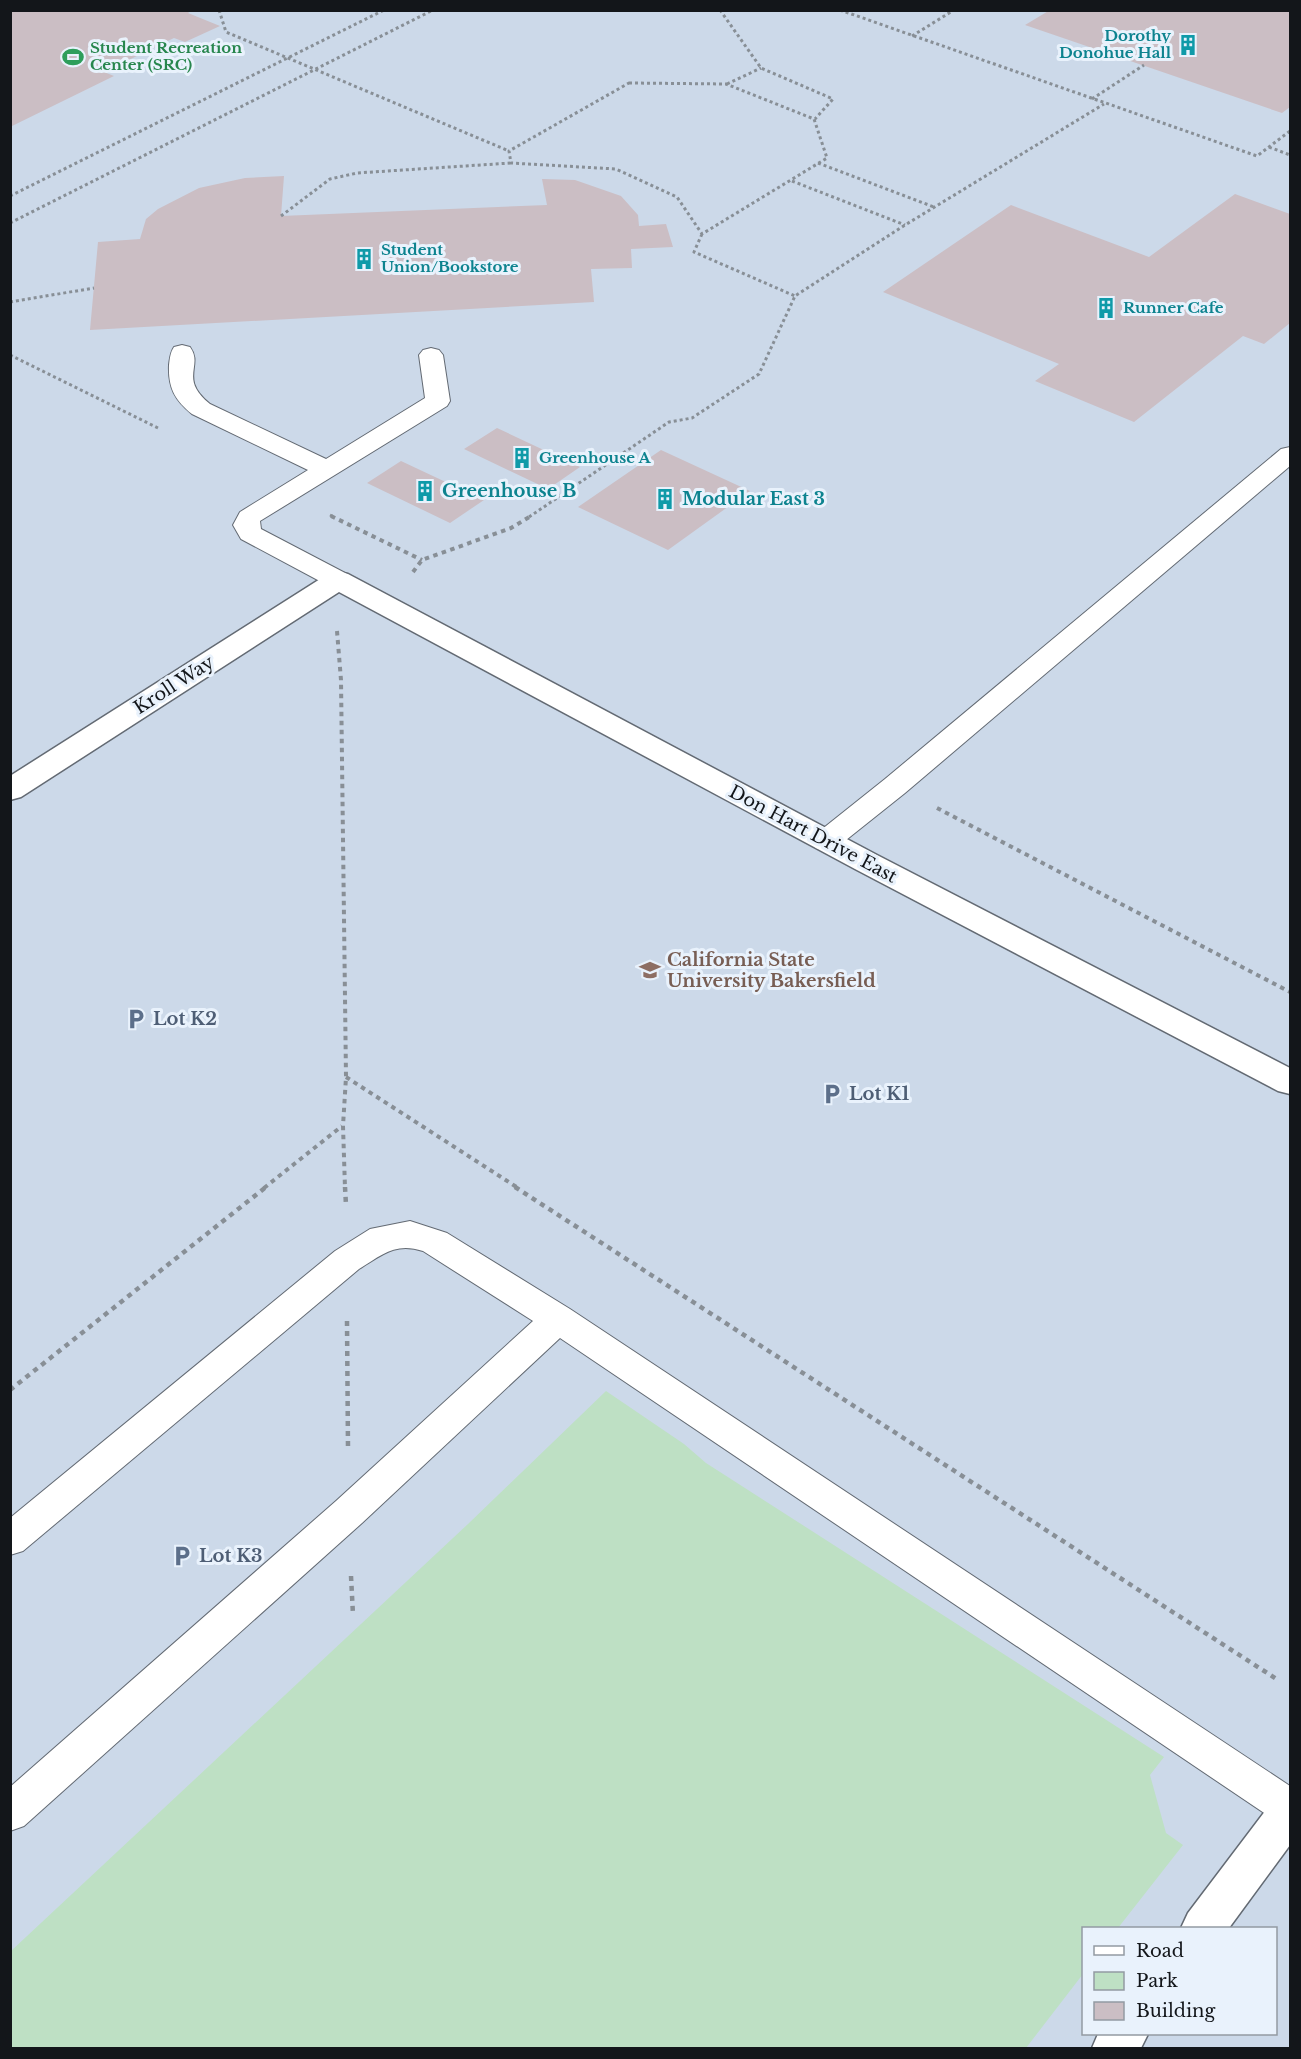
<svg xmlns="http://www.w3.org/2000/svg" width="1301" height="2059" font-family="'Libre Baskerville',serif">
<rect width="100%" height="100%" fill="#dce5ef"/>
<path fill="#ccd9e9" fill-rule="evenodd" d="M11,11H1290V2048H11ZM1084,1928H1276V2034H1084Z"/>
<path fill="#bee0c4" d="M606,1391L684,1444L706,1463L1164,1757L1150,1775L1166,1833L1183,1845L1118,1928H1084L1083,1974L1026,2048H11V1951L468,1524Z"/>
<path fill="#cbbec4" d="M10,10H192L188,13L220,26L185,42L174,38L104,72L114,76L10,127Z
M1050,10H1290V107L1282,113L1025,25Z
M284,176L281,216L547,205L542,179L575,180L621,196L638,215L639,226L666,224L673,247L631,249L632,268L591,269L594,302L90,330L98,242L140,239L146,219L158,209L199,188L245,178Z
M1235,194L1290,214V323L1264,344L1243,336L1134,422L1035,381L1059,364L883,292L1011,205L1149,257Z
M497,428L580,467L548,489L464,449Z
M661,450L750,491L668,550L578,507Z
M401,461L484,500L450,523L367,483Z"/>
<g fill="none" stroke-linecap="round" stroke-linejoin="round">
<defs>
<path id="service" d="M182,345L190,347C204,366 178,378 210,404L326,459L425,398L419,355L423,350L431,348L439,350L443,355L450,401L447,406L260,521L261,529L347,574L351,580L347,586L338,588L329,586L241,539L233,525L240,512L308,470L192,414C175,400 168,388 169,365C170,358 170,353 174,347Z
M1290,447V466L905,793L836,848L826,851L816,848L811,841L816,834L885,779L1281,449Z
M410,1221L447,1233L570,1309L1290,1786V1826L1276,1821L560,1338L362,1523L24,1826L10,1831V1787L336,1501L533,1321L423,1251C395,1242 382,1255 359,1269L23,1551L10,1555V1518L335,1251L370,1229Z"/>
<path id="minor" d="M338,572L348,574L877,855L1290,1068V1094L1278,1091L855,869L339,592L21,797L10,800V776L328,574Z
M1290,1793V1845L1229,1928H1181L1188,1913L1275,1798Z
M1098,2034H1148L1141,2048H1092Z"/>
</defs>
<use href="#service" stroke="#636a73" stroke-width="2"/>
<use href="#minor" stroke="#636a73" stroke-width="3"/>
<path stroke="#888f96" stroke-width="3" stroke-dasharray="3 3" stroke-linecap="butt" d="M219,10L226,32L509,151
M720,10L761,68L833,99L815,119
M840,10L1257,156L1290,131
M912,36L954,10
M629,83L726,84L814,119L827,158L702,234L677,197L616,169L511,163L509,151Z
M727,84L761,68
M1092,99L1144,65
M1269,147L1290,155
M818,163L934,207
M792,181L905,225
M10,196L384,10
M281,216L330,179L357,173L511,163
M10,223L433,10
M702,234L694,252L795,296
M10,302L94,288
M10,355L158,428
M330,515L334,517
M529,517L669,422L692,418L759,374L795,296L905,225L1104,104"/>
<path stroke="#888f96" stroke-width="4" stroke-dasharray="4.5 4.5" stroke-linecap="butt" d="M331,516L422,560
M413,572L422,560L511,528L531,516
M337,631L341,680L346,1077L343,1126L345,1188
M937,808L1290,992
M346,1077L518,1188
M264,1188L342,1126"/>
<path stroke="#888f96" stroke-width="4.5" stroke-dasharray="5 5" stroke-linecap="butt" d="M345,1187L346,1205
M515,1187L1278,1680
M347,1321L348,1448
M10,1390L266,1187
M351,1576L353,1615"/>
<use href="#service" fill="#fff" fill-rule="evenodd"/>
<use href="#minor" fill="#fff" fill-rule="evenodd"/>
</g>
<defs>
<symbol id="building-bare" viewBox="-9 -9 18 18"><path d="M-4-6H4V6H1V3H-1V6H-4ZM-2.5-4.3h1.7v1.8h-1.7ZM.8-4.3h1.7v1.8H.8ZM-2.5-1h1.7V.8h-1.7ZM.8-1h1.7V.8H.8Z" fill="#0f9aa8" stroke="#e9f2fc" stroke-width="2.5" paint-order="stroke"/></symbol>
<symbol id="stadium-bare" viewBox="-9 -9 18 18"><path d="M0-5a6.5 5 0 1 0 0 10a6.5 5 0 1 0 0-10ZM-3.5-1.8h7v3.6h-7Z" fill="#2e9e5b" stroke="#e9f2fc" stroke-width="2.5" paint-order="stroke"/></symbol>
<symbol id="university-bare" viewBox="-9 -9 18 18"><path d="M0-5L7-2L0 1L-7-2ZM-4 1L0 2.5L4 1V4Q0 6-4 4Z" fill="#8d6e63" stroke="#e9f2fc" stroke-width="2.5" paint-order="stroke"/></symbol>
<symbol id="parking-bare" viewBox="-9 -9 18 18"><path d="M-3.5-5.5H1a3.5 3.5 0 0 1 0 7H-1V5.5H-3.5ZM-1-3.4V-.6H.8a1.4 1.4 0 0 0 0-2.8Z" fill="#5c6f8a" stroke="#e9f2fc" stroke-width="2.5" paint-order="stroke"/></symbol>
</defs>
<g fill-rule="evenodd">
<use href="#building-bare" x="1173" y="30" width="30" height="30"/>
<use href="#stadium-bare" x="58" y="42" width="30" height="30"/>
<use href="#building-bare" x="349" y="244" width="30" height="30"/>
<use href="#building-bare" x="1091" y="293" width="30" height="30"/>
<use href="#building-bare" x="507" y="443" width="30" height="30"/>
<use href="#building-bare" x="410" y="476" width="30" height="30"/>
<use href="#building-bare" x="650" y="484" width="30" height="30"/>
<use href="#university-bare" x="635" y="955" width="30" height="30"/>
<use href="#parking-bare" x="121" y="1004" width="30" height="30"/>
<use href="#parking-bare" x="817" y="1079" width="30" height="30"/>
<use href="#parking-bare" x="167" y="1541" width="30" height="30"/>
</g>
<g text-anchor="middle" stroke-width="6" stroke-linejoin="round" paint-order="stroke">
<g font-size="15" font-weight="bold" fill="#0d838f" stroke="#e9f2fc" text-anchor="start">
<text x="1171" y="41" text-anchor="end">Dorothy<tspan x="1171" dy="17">Donohue Hall</tspan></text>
<text x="381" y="255">Student<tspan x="381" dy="17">Union/Bookstore</tspan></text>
<text x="1123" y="313">Runner Cafe</text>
<text x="539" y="463">Greenhouse A</text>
</g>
<g font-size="15" font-weight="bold" fill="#27864d" stroke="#e9f2fc" text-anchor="start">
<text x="90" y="53">Student Recreation<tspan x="90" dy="17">Center (SRC)</tspan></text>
</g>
<g font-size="18" font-weight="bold" fill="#0d838f" stroke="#e9f2fc" text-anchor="start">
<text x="442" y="497">Greenhouse B</text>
<text x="682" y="505">Modular East 3</text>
</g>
<g font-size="18" fill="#13161a" stroke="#e9f2fc">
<text transform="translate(174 685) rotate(-33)" y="6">Kroll Way</text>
<text transform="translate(813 834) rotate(28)" y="6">Don Hart Drive East</text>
</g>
<g font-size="18" font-weight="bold" fill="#785e54" stroke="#e9f2fc" text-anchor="start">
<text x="667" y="966">California State<tspan x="667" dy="21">University Bakersfield</tspan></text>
</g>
<g font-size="18" font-weight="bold" fill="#4e5e75" stroke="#e9f2fc" text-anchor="start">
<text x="153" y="1025">Lot K2</text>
<text x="849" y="1100">Lot K1</text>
<text x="199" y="1562">Lot K3</text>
</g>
</g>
<rect width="1301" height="2059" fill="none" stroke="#13161a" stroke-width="24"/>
<rect x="1082" y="1927" width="195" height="108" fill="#e9f2fc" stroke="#939aa2" stroke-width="1.5"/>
<rect x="1094" y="1946" width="30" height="9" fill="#ffffff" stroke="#939aa2" stroke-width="1.5"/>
<text x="1136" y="1957" font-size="18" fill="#13161a">Road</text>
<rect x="1094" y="1972" width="30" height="18" fill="#bee0c4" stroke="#939aa2" stroke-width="1.5"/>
<text x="1136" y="1987" font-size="18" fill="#13161a">Park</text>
<rect x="1094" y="2002" width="30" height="18" fill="#cbbec4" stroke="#939aa2" stroke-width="1.5"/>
<text x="1136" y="2017" font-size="18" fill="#13161a">Building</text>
</svg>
